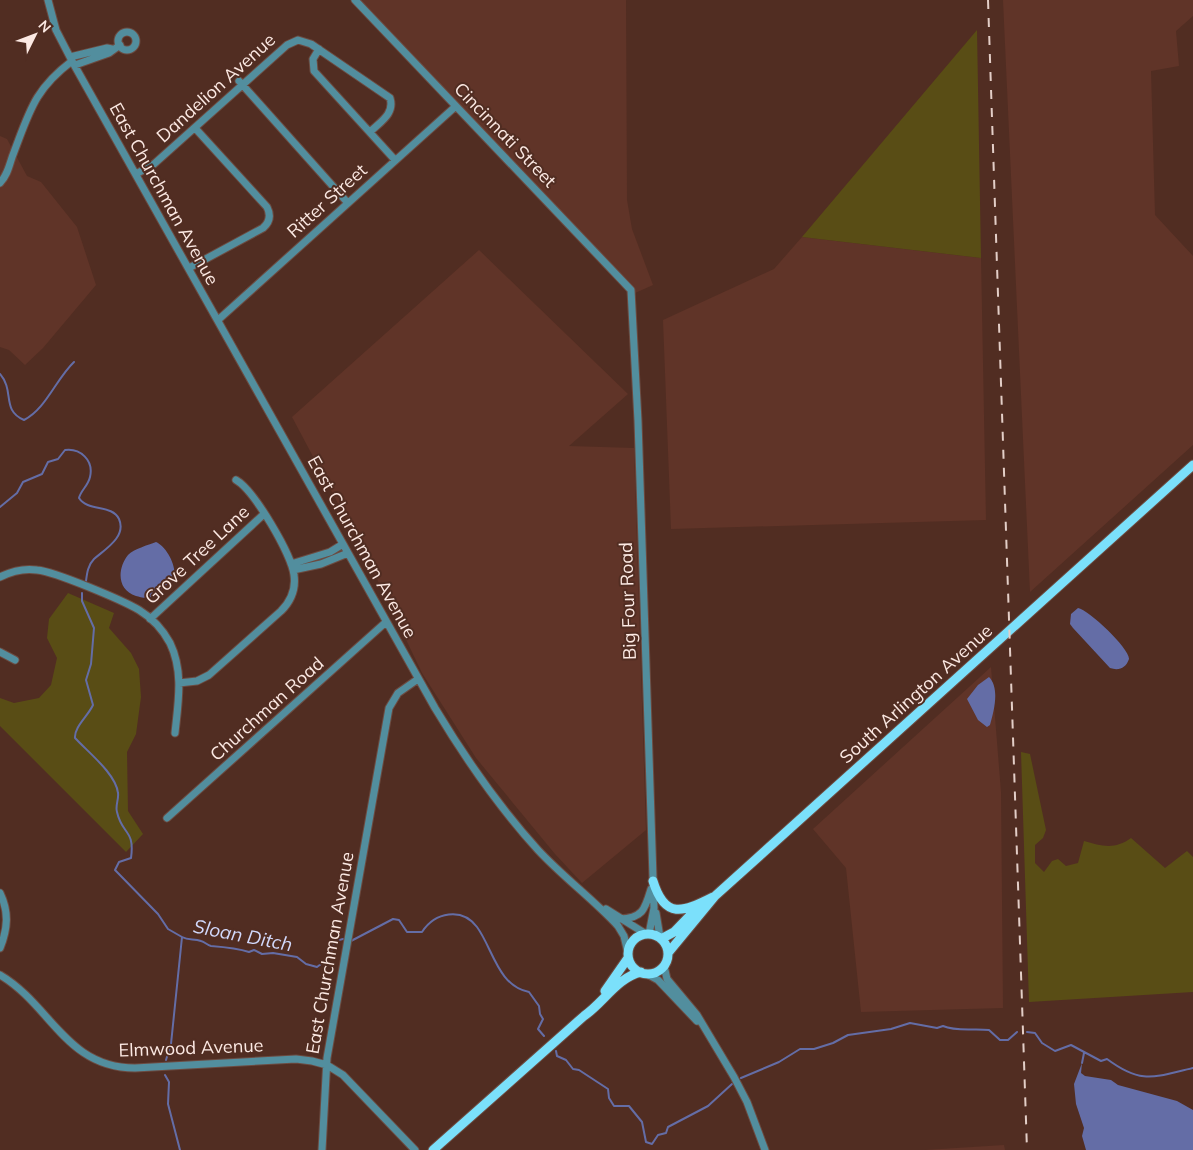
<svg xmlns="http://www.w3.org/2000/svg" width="1193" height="1150" font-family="Mulish,sans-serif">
<rect width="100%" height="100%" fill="#512d22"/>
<path fill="#603428" d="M359,0H626L627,200L632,229L653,285L635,293L627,281Z
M1003,0H1193V16L1176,31L1179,66L1151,71L1155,215L1193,256V445L1030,592Z
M0,136L7,139L27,176L41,182L77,227L96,285L43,348L25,365L9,350L0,347Z
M802,237L981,258L986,520L671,529L663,320L774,269Z
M479,250L628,394L569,446L634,448L646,830L582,883L555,854L476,758L422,673L367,558L292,417Z
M991,667L1001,792L1003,1008L861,1012L846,868L813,829Z
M1004,1145L1005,1150H925Z"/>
<path fill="#594d15" d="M977,30L981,258L802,237Z
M68,593L114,613L109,628L131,653L139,669L141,697L136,734L127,752L128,811L143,834L126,852L0,726V698L14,703L39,698L51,685L57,658L47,638L49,619Z
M1021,752L1030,754L1046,830L1043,838L1035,845V863L1044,872L1052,861L1058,859L1066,866L1078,863L1084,841C1101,846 1115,850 1131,838L1165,868L1187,851L1193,857V992L1029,1002Z"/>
<path fill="#646da6" d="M156,542C166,546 177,566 174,577C168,583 159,594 151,597C146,599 140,597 136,596C117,590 117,569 128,555C134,549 148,545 156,542Z
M1078,608C1089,610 1130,649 1129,659C1126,668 1119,671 1110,668L1073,628L1070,624L1071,614Z
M989,677C1000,688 994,711 990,725L987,727L978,720L967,699L978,685Z
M1082,1063L1081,1073L1085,1076L1111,1080L1118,1085L1177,1101L1193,1110V1150H1086L1082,1136L1084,1128L1076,1104L1074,1084Z"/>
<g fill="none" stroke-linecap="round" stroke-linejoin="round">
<path stroke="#646da6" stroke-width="2" d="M0,374C15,391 1,410 24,420C46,409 56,379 74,362
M0,507L17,493L23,482L42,474L48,462L58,459L65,450C80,448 94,460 90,477C88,486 81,490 79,498C88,512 112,504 119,519C127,537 104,550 94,559C88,565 87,573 86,581
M82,593V601L94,628L91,664L86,680L93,705C88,716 74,727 75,738C88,752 116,774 118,793C119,799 115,806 117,812C122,835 135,829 131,858L119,862L115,870L158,914L168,929L182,937L171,1044L166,1060
M182,937C189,941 194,938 201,941C205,942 207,945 211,946C224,947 237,948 249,952L254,950L262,954L273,953L297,957L306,964L317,967L329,958L335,941L343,939
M351,941L393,919L399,920L407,932H422C435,912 462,907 477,927C493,949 498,986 529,992L539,1006L540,1014L543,1019L538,1029L544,1036
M1027,1032L1035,1033L1042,1043L1055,1051L1071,1045L1101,1061L1107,1059C1142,1085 1154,1077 1193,1068
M556,1051L557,1056L566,1060L573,1069L579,1070L608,1089L609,1098L614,1106H629L642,1122L646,1142L652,1144L658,1135L666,1133L668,1127L708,1106L732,1084
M1082,1063L1084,1053
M165,1075L169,1082L168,1104L180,1150
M741,1078L779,1062L800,1049H814L833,1043L848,1035L891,1029L910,1023L937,1028L943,1026C957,1032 974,1028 989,1030L1000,1040H1008L1017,1032"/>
<defs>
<path id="minor" d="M48,0L56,30L72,61L435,708C465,758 499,807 538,850C563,877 593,899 618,926L624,936L628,953
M355,0L631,290L638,421L654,908L649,934
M118 41a9 9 0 1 1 18 0a9 9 0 1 1-18 0Z
M319,49L313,59L314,71L395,160
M70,57L107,48L112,49
M75,65L109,53L120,45
M239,81L347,202
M136,174L154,164L287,45L298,40L311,44L390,98C395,114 380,122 370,132
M0,183C9,173 9,164 14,152C30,110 35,89 72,61
M189,268L263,228C270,222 271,215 267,207L195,128
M218,320L456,106
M291,564L330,552L343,544
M293,570L321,564L348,553
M0,577C12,571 24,568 37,570C56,572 122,600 139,610C152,618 163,630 170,643C184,672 178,703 175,733
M150,619L264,514
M0,652L15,660
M179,683L197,681L209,675L281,611C291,601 296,589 294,575C292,555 254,490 236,480
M167,818L386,622
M0,893C9,912 8,928 0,948
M606,909L646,934
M656,913L660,937
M620,919C643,918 645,909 651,889
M664,966L667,979L697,1015L734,1077L747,1102L765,1150
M647,974L658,980L697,1021
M0,975C51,1005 66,1068 135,1068L296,1059L312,1061L327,1065L343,1075L415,1150
M322,1150L327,1058L389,708L398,693L418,679"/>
<path id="major" d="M653,881C665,920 683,912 713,897
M628 954a20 20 0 1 1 40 0a20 20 0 1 1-40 0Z
M661,939L674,932L700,905
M668,953L715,896L1193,465
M605,991L628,958
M433,1150L584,1016C603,1003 618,977 641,972"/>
</defs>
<use href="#minor" stroke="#6c4b41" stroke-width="9"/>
<use href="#major" stroke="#6c4b41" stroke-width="11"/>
<use href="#minor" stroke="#528e9e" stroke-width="7"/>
<use href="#major" stroke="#7be0fb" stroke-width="9"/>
<path stroke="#e3cec7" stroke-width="2" stroke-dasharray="9 9" stroke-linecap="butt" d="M988,0L1027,1150"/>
</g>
<g text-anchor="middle" stroke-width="4" stroke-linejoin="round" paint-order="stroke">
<g font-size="18" fill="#fce9e3" stroke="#512d22">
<text transform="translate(216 88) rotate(-42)" y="6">Dandelion Avenue</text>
<text transform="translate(505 135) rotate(46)" y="6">Cincinnati Street</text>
<text transform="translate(164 194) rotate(61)" y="6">East Churchman Avenue</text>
<text transform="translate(327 201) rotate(-42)" y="6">Ritter Street</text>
<text transform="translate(362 547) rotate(61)" y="6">East Churchman Avenue</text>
<text transform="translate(197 555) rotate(-43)" y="6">Grove Tree Lane</text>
<text transform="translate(628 601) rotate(-92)" y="6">Big Four Road</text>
<text transform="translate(916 694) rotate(-42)" y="6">South Arlington Avenue</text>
<text transform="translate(267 709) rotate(-42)" y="6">Churchman Road</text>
<text transform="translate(330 953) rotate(-80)" y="6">East Churchman Avenue</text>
<text transform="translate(191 1048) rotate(-2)" y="6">Elmwood Avenue</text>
</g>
<g font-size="19" font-style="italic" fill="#d2d9fb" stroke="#512d22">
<text transform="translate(243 935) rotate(11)" y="7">Sloan Ditch</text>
</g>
</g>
<g transform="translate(35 35) rotate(48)" stroke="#512d22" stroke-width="4" paint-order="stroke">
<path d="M0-4L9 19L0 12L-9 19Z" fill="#fce9e3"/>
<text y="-8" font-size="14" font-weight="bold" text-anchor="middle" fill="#fce9e3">N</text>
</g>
</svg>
